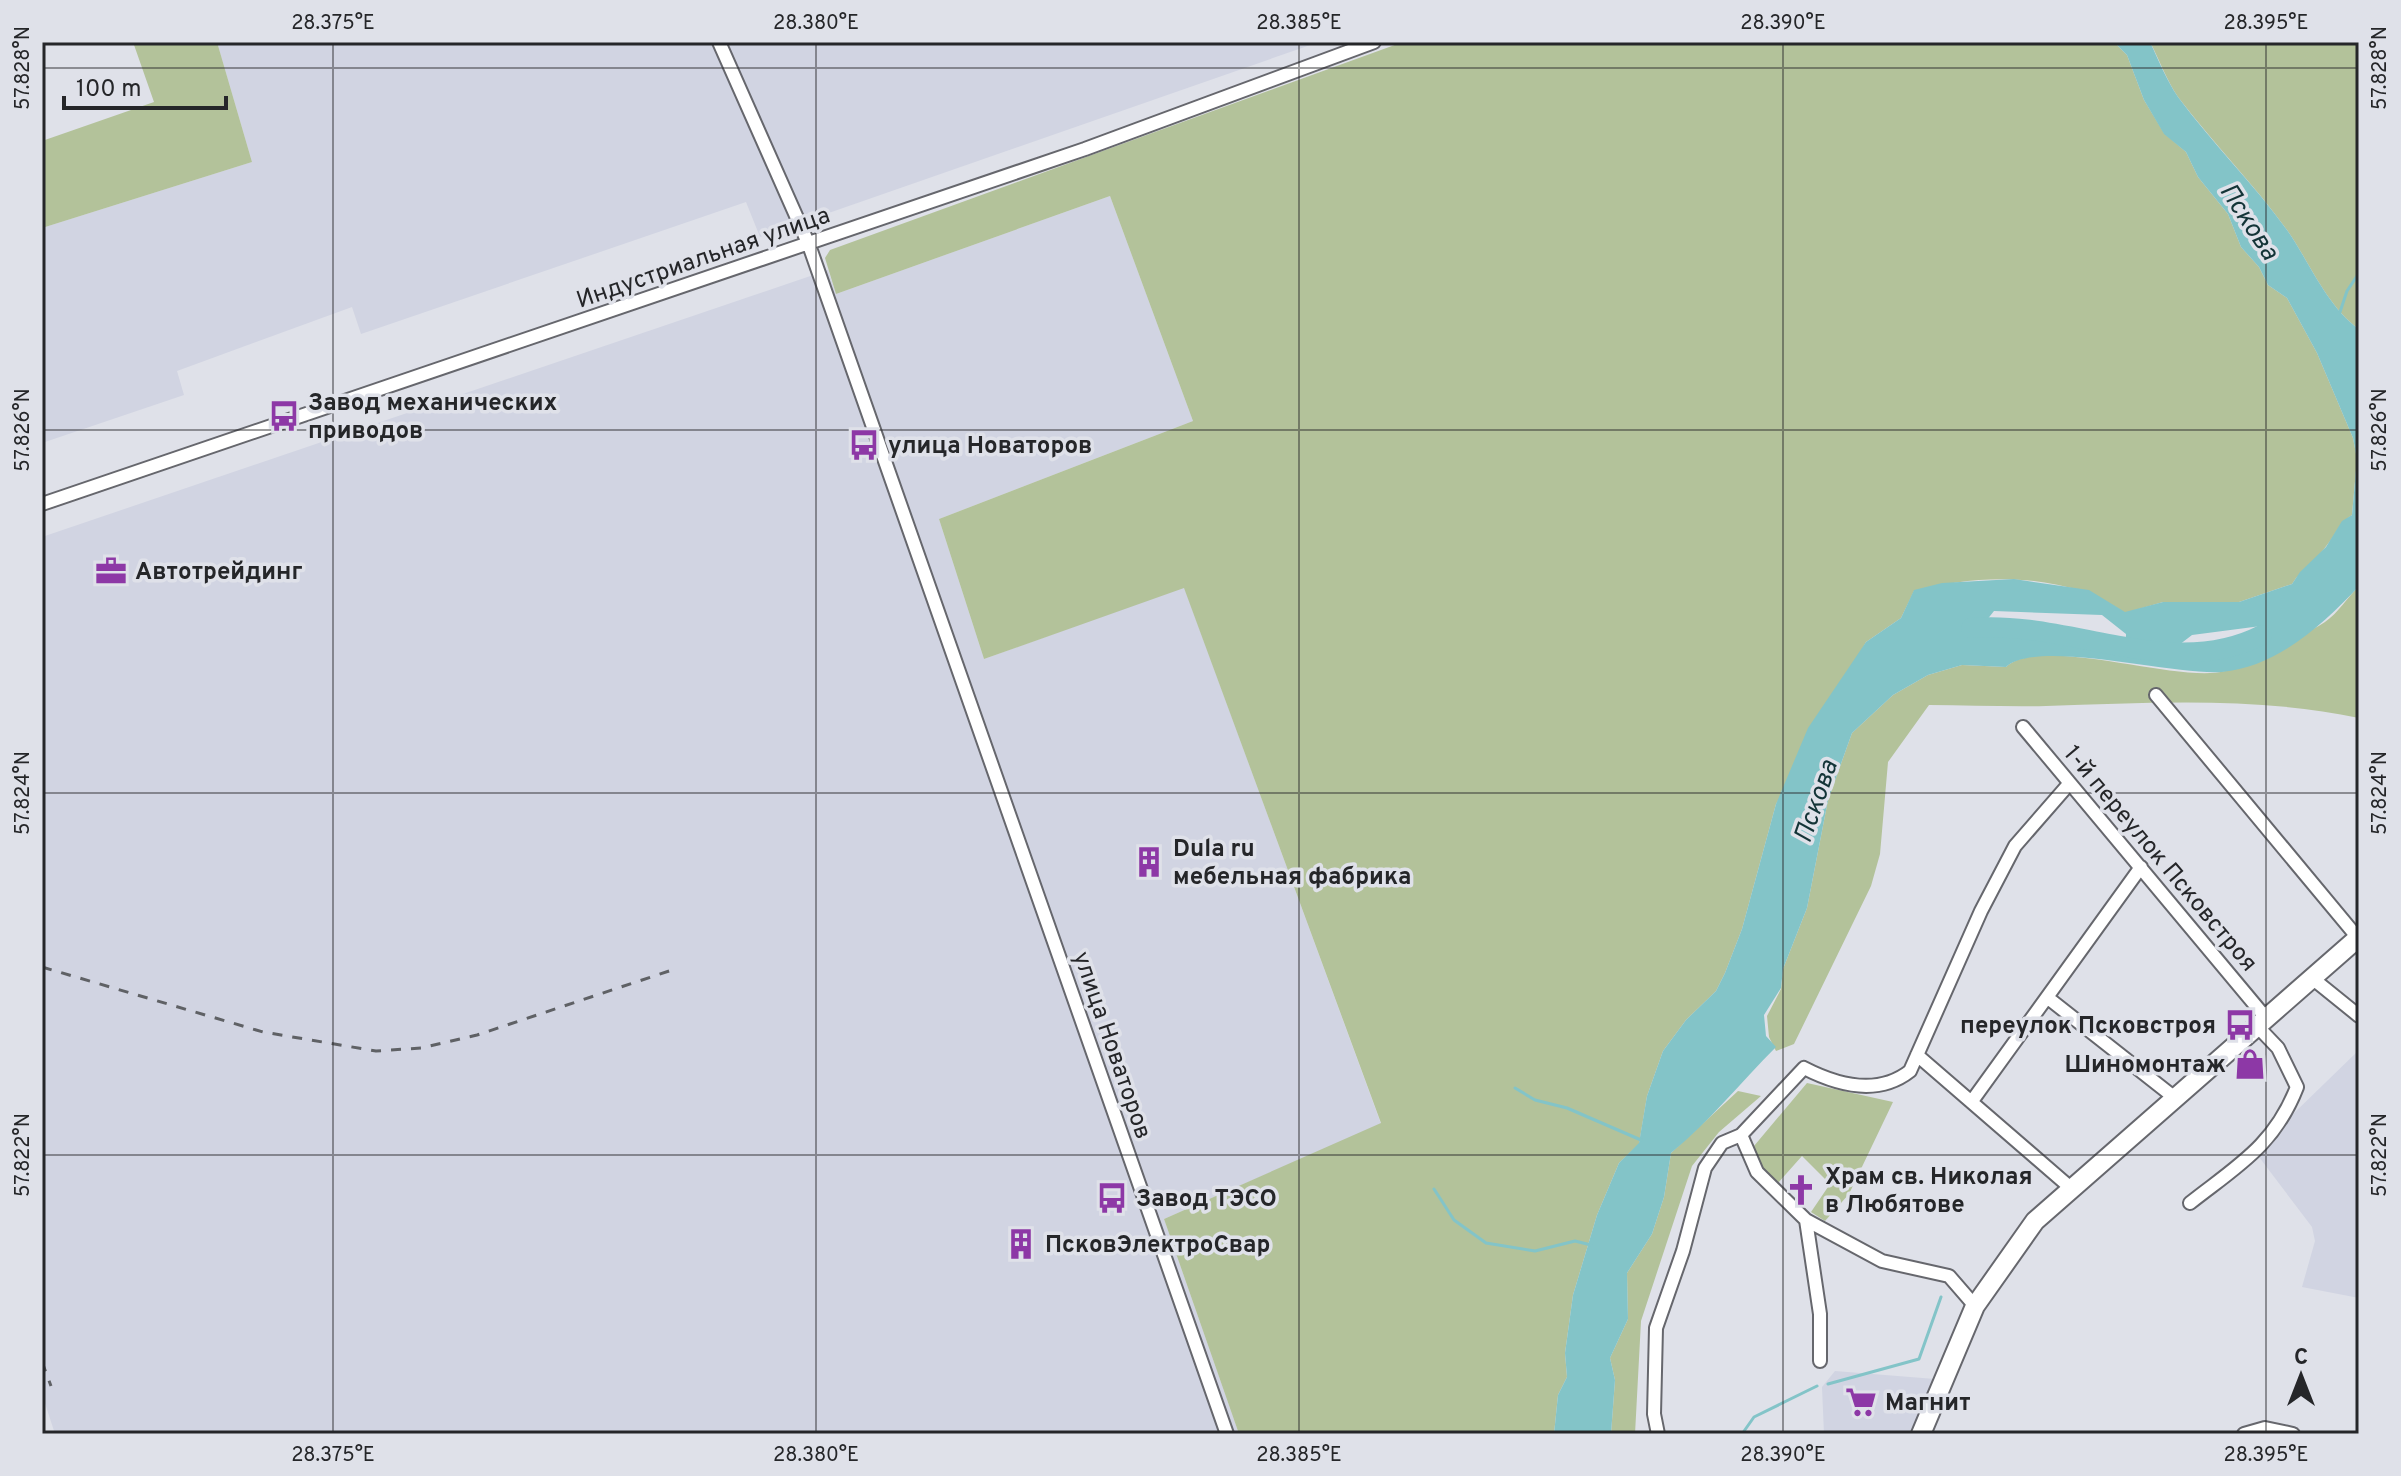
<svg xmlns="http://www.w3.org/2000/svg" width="2401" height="1476" font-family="Overpass,sans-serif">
<rect width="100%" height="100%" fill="#dfe1e9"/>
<path fill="#d1d4e2" d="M217,42H1319L760,237L746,202L361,334L352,307L177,371L184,395L42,443V228L252,162Z
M1110,196L1193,421L939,519L984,659L1184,587L1381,1124L1164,1219L1239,1434H55L42,1394V537L828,270L836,294Z
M2359,1050V1298L2302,1287L2315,1241L2312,1227L2259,1157L2291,1116Z
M1835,1371L1935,1379L1909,1434H1824L1822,1387Z"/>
<path fill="#b3c29a" d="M133,42H217L252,162L42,228V141L154,102Z
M1403,42H2114L2127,55L2144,100L2164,133L2186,152L2198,177L2228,214L2241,247L2259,267L2268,285L2287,298L2317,353L2353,438L2357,459L2352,515C2339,523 2336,534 2327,545C2317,560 2302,568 2292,584L2239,602H2163L2125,613C2067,572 1980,573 1914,591L1901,618L1866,642L1776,804L1742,929L1725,973L1716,991L1686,1020L1663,1051L1647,1096L1639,1144L1619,1163L1597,1215L1573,1295L1565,1353L1567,1377L1558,1395L1554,1434H1239L1164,1219L1381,1123L1184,588L984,659L939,519L1193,421L1110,196L836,294L825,258L830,250Z
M2150,42H2359V329C2327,307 2309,261 2287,230C2253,183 2213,143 2178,97C2167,81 2159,59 2150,42Z
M2359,586V718C2255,696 2151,703 2046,706C2007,707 1968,705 1929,705L1888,762L1880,854L1871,886L1794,1044L1776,1051L1769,1037L1767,1016L1781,989L1783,969L1807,908L1828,800L1852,733L1893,695L1928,675L1962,665L2006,667C2041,634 2178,684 2225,671C2242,667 2310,632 2325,622C2338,613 2348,597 2359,586Z
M1807,1083L1893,1102L1849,1194L1825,1221L1811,1212L1830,1184L1802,1156L1777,1184L1763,1173L1754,1146Z
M1738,1091L1761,1096L1719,1132L1692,1166L1641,1321L1635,1434H1611L1615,1380L1610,1358L1628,1319L1627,1273L1652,1234L1664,1197L1671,1153Z"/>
<path fill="#83c4c8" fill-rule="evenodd" d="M2114,42H2150C2158,59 2167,81 2178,97C2212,143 2253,183 2287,230C2309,261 2327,307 2359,329V586C2324,624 2277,667 2222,672C2176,676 2036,638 2006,667L1962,665L1928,675L1893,695L1852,733L1828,800L1807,908L1783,969L1781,988L1764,1015L1766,1036L1776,1047C1740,1083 1710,1121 1671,1153L1664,1197L1652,1234L1627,1273L1628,1319L1610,1358L1615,1380L1611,1434H1554L1558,1395L1567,1377L1565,1353L1573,1295L1597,1215L1619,1163L1639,1143L1647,1096L1663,1051L1686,1020L1716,991L1725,973L1742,929L1776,804L1808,728L1866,642L1901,618L1914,590L1942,583L2014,579L2089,590L2125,612L2163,602H2239L2292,584L2300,572L2326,547L2342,521L2352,515L2357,459L2353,438L2317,353L2287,298L2268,285L2259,267L2241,247L2228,214L2198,177L2186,152L2164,134L2144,100L2127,55ZM1994,611L2102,615L2126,634V639L2113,646C2082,639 2042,619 2013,636L1986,621ZM2261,626L2259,635C2234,645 2206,666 2179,645L2192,635Z"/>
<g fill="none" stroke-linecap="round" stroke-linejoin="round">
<path stroke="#83c4c8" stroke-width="3" d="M2340,312L2347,291L2359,273
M1515,1088L1535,1100L1567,1108L1641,1140
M1434,1189L1454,1220L1486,1243L1535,1251L1575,1241L1591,1245
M1828,1384L1919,1359L1941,1297
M1742,1434L1754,1417L1817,1386"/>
<path stroke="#83c4c8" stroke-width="20" d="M1971,628C2067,619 2171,682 2262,635"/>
<defs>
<path id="minor" d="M719,42L809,245L1227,1434
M42,504L1085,149L1374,42
M2156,695L2358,938
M2023,727L2266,1018
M2312,978L2359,1016
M2048,998L2175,1098
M1917,1055L2072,1189
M1972,1101L2141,867
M2190,1203C2237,1166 2274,1146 2297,1087L2278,1048L2257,1026
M1806,1220L1820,1314V1361
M1975,1306L1949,1276L1882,1261L1806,1220L1757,1172L1741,1135L1804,1068C1837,1085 1878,1096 1910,1071L1981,911L2015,846L2069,784
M1658,1434L1654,1414L1656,1328L1683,1251L1705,1168L1722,1143L1741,1135
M2244,1434L2265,1428L2293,1434"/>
<path id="primary" d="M1921,1434L1975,1306L2035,1221L2359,937"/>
</defs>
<use href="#minor" stroke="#66676d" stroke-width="16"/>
<use href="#primary" stroke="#66676d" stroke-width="22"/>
<use href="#minor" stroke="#fff" stroke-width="12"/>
<use href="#primary" stroke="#fff" stroke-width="18"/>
<path stroke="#5f6165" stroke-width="3" stroke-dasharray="10 10" stroke-linecap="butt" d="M42,967L263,1032L376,1051L421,1048L477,1035L675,969
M42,1362L51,1386"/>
</g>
<path fill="none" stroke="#252629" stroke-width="2" stroke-opacity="0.45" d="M333,42V1434M816,42V1434M1299,42V1434M1783,42V1434M2266,42V1434M42,68H2359M42,430H2359M42,793H2359M42,1155H2359"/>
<defs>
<symbol id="bus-bare" viewBox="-9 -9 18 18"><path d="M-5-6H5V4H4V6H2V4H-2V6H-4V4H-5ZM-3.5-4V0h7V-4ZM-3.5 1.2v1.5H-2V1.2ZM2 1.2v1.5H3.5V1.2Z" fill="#8d38a6" stroke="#dfe1e9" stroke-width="2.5" paint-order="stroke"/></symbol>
<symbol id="office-bare" viewBox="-9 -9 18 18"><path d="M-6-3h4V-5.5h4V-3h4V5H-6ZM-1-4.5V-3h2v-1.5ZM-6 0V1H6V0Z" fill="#8d38a6" stroke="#dfe1e9" stroke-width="2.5" paint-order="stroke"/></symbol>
<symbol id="building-bare" viewBox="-9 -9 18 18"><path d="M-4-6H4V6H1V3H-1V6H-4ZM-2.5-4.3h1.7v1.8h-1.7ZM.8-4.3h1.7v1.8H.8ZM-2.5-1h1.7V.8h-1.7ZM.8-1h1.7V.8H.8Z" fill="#8d38a6" stroke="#dfe1e9" stroke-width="2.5" paint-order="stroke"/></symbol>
<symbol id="shop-bare" viewBox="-9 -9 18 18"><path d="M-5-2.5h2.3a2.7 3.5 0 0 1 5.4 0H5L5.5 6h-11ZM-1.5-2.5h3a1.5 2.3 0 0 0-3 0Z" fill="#8d38a6" stroke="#dfe1e9" stroke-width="2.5" paint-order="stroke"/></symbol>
<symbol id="church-bare" viewBox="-9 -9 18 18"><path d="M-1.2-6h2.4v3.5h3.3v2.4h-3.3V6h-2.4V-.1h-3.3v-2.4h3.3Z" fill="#8d38a6" stroke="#dfe1e9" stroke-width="2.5" paint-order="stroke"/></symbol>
<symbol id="supermarket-bare" viewBox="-9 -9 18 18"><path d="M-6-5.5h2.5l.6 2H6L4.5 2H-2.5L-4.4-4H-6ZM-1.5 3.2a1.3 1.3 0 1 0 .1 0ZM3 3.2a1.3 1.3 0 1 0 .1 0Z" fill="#8d38a6" stroke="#dfe1e9" stroke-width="2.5" paint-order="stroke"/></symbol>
</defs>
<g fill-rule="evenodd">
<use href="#bus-bare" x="262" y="394" width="44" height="44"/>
<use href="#bus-bare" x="842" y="423" width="44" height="44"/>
<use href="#office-bare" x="89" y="549" width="44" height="44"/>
<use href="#building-bare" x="1127" y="840" width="44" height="44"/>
<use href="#bus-bare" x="2218" y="1003" width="44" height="44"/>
<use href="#shop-bare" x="2228" y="1042" width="44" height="44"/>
<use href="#church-bare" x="1779" y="1168" width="44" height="44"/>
<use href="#bus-bare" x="1090" y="1176" width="44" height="44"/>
<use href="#building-bare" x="999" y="1222" width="44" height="44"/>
<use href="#supermarket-bare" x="1839" y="1380" width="44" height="44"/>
</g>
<g text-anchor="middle" stroke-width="7" stroke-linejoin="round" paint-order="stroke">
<g font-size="24" fill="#252629" stroke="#dfe1e9">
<text transform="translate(703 257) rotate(-19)" y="8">Индустриальная улица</text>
<text transform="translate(2161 858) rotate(50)" y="8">1-й переулок Псковстроя</text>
<text transform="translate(1113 1045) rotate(71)" y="8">улица Новаторов</text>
</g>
<g font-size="24" font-weight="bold" fill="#252629" stroke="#dfe1e9" text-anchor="start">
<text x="308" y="410">Завод механических<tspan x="308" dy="28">приводов</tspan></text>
<text x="888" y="453">улица Новаторов</text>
<text x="135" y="579">Автотрейдинг</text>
<text x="1173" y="856">Dula ru<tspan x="1173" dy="28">мебельная фабрика</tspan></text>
<text x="2216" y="1033" text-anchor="end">переулок Псковстроя</text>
<text x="2226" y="1072" text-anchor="end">Шиномонтаж</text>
<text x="1825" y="1184">Храм св. Николая<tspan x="1825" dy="28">в Любятове</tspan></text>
<text x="1136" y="1206">Завод ТЭСО</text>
<text x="1045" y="1252">ПсковЭлектроСвар</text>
<text x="1885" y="1410">Магнит</text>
</g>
<g font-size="26" font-style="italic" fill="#133437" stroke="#dfe1e9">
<text transform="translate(2250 221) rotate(57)" y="9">Пскова</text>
<text transform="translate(1815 801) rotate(-71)" y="9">Пскова</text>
</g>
</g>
<rect width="2401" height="1476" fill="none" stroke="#dfe1e9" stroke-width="88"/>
<g transform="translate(2301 1376)" stroke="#dfe1e9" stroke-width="6" paint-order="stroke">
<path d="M0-6L14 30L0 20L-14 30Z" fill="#252629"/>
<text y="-12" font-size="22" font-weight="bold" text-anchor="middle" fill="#252629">С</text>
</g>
<path d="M64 96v12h162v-12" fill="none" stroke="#252629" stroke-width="4"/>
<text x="76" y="96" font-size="24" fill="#252629" stroke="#dfe1e9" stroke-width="6" paint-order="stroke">100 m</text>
<rect x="44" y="44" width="2313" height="1388" fill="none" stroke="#252629" stroke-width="3"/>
<g font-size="20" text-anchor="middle" fill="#252629">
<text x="333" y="29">28.375°E</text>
<text x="816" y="29">28.380°E</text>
<text x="1299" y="29">28.385°E</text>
<text x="1783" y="29">28.390°E</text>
<text x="2266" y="29">28.395°E</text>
<text transform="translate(22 68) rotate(-90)" y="7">57.828°N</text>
<text transform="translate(2379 68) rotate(-90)" y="7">57.828°N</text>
<text transform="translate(22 430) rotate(-90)" y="7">57.826°N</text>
<text transform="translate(2379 430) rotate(-90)" y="7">57.826°N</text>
<text transform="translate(22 793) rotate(-90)" y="7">57.824°N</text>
<text transform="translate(2379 793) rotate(-90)" y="7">57.824°N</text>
<text transform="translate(22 1155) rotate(-90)" y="7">57.822°N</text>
<text transform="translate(2379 1155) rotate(-90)" y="7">57.822°N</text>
<text x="333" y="1461">28.375°E</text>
<text x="816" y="1461">28.380°E</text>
<text x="1299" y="1461">28.385°E</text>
<text x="1783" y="1461">28.390°E</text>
<text x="2266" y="1461">28.395°E</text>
</g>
</svg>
